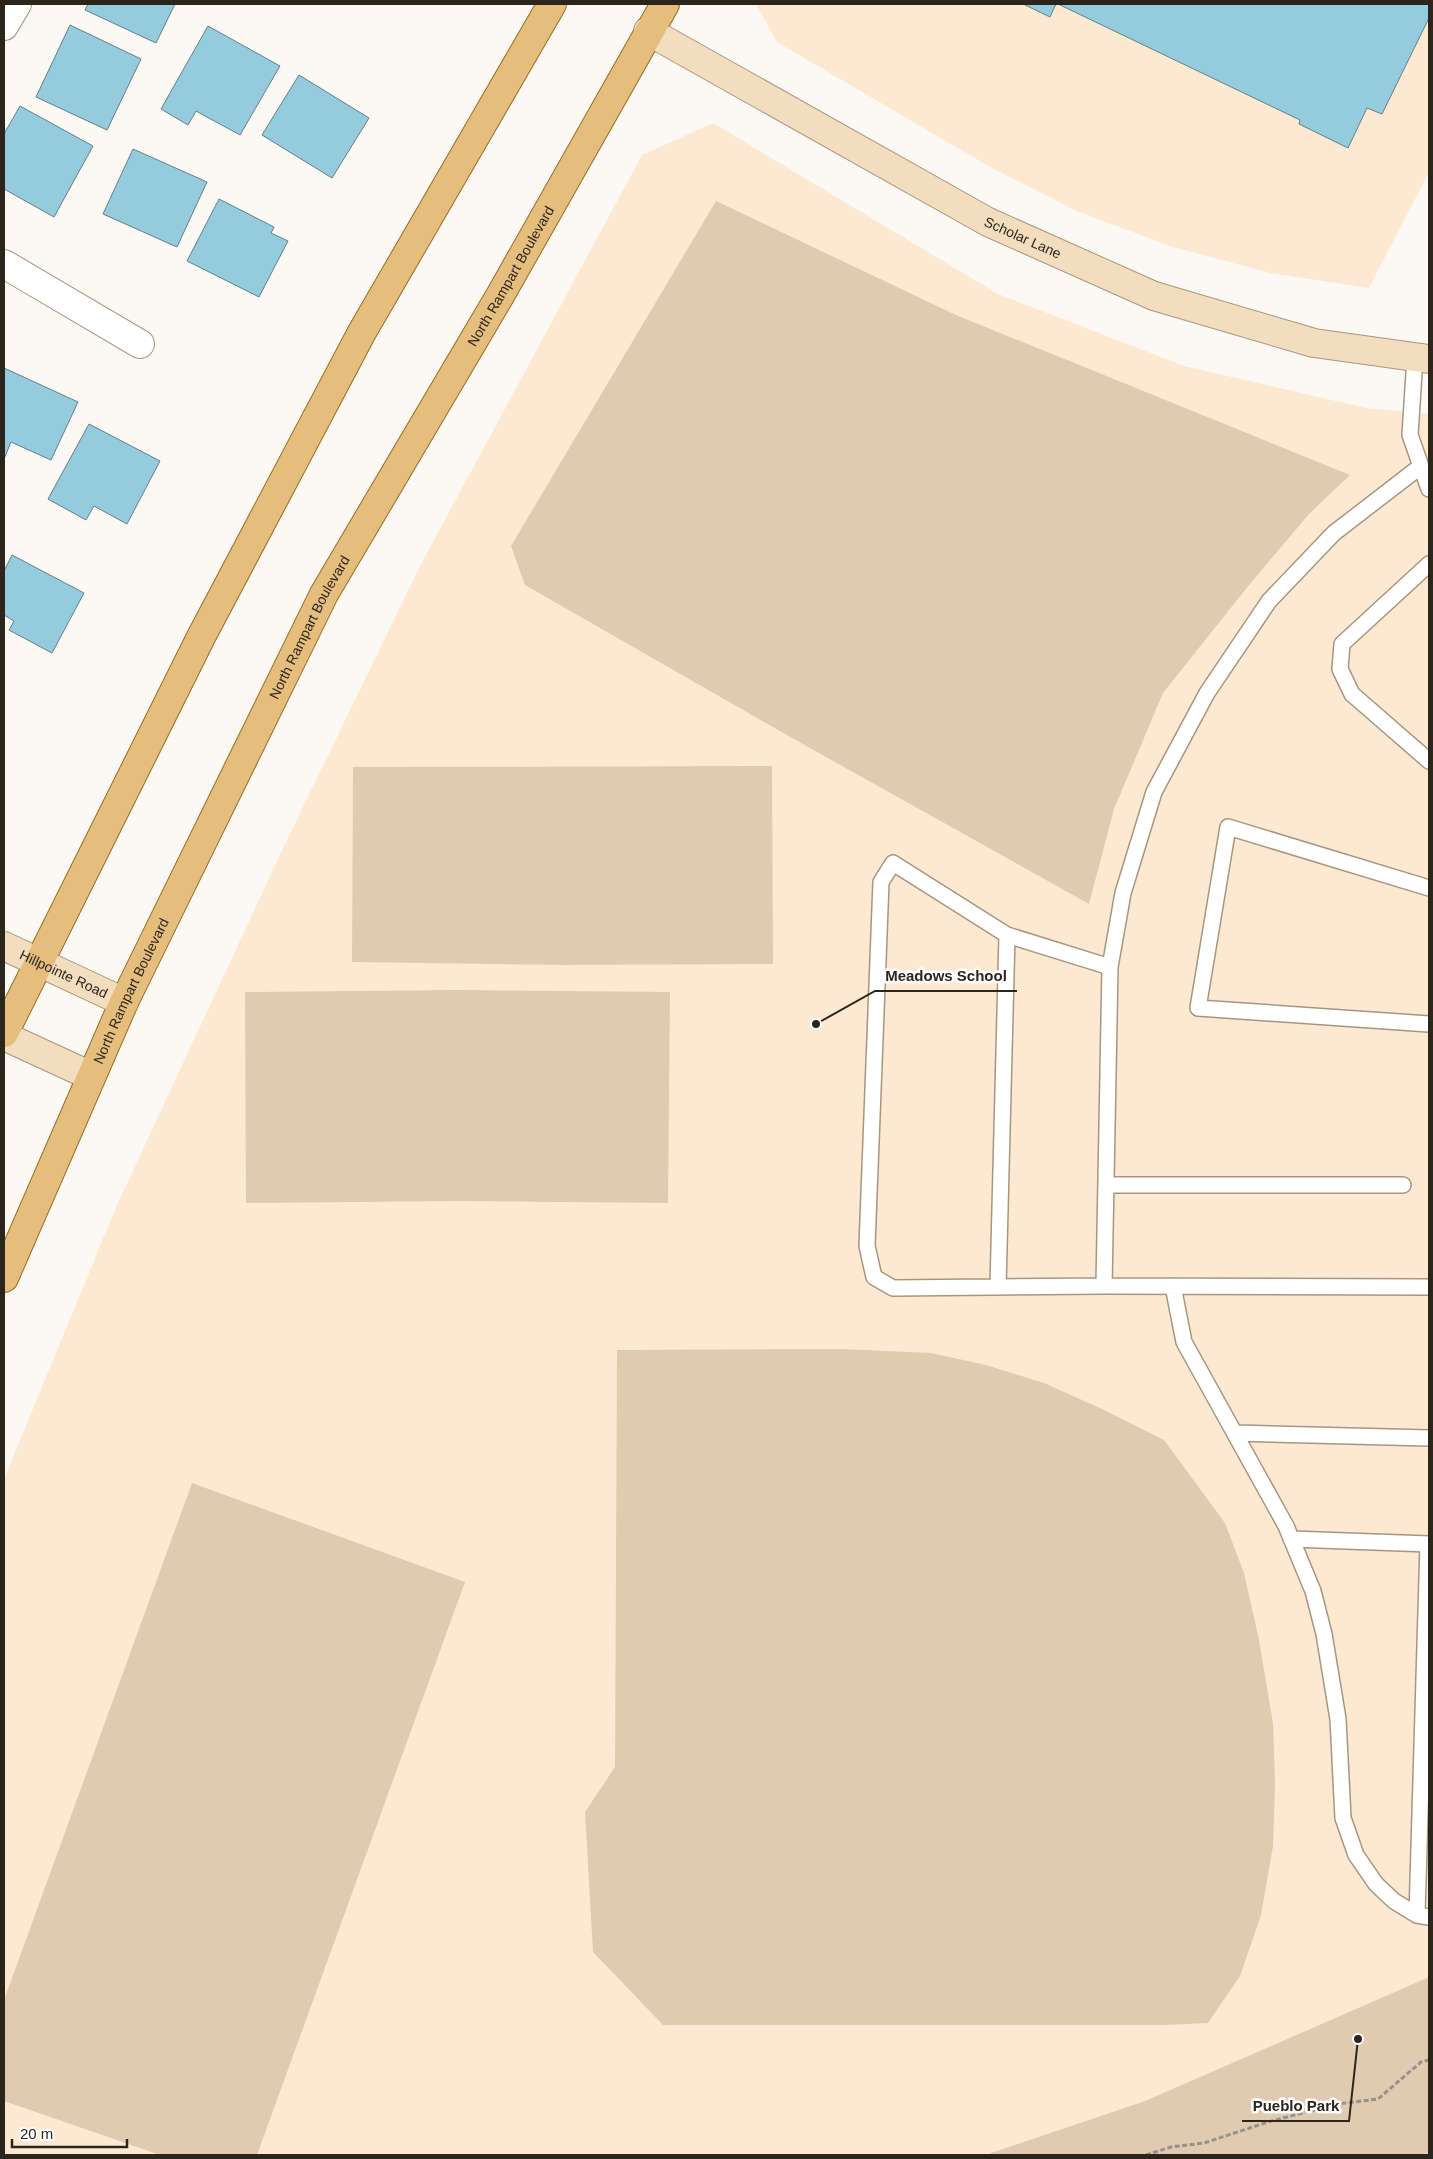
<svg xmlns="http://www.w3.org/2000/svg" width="1433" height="2159" font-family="Arial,sans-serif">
<rect width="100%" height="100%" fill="#fcf8f3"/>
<path fill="#fde9d1" d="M756,4H1429V172L1369,288L1270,273L1173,247L1079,212L990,167L777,42Z
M713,123L998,294L1184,366L1366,408L1429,414V1977L1145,2101L985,2155H4V1479L117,1205L286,842L420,566L642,155Z"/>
<path fill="#e0cbb1" d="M716,201L956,315L1350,475L1309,514L1249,585L1163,693L1114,809L1089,904L792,738L525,585L511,546Z
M772,766L773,964L563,965L352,962L353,767Z
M457,990L670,992L668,1203L459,1201L246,1203L245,992Z
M841,1349L931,1353L986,1365L1044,1383L1102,1409L1164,1440L1225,1523L1244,1573L1259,1640L1273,1723L1275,1783L1273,1846L1261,1915L1240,1976L1208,2023L1163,2025H663L593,1952L585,1812L615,1767L617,1350Z
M192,1483L465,1582L257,2155H160L4,2101V2000Z
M1429,1977V2155H985L1145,2101Z"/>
<path fill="#94ccde" stroke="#61808a" d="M88,4H175L156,43L85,10Z
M1023,4H1056L1050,17Z
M1058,4H1429V18L1382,114L1367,108L1348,148L1299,124L1300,120Z
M70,25L141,59L107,130L36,97Z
M208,26L280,66L240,135L196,111L188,125L161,109Z
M299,75L369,118L332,178L262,135Z
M20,106L93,146L54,217L4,189V134Z
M133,149L207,182L177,247L103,214Z
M219,199L274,227L271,233L288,241L259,297L187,261Z
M4,368L78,402L51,460L11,442L4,459Z
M89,424L160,461L127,524L94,506L86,520L48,499Z
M12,555L84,593L52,653L9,630L14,621L4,615V571Z"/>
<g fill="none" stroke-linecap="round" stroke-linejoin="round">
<defs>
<path id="lane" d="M1415,357L1410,435L1429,489
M1429,564L1342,644L1340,669L1352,694L1429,761
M1429,888L1228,827L1198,1008L1429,1024
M1007,935L1110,967L1104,1286
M1110,967L1123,893L1154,792L1207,693L1269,601L1334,533L1421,466
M1106,1185H1403
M1173,1286L1184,1342L1286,1526L1313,1591L1324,1634L1338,1719L1343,1818L1356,1855L1376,1884L1394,1901L1417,1915L1429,1917
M998,1287L1007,935L893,863L881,882L867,1246L874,1277L893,1288L1104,1286L1429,1287
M1236,1433L1429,1438
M1291,1539L1429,1544
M1417,1915L1428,1544"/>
<path id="street" d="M4,26L17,4
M4,264L140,344"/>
<g id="secondary">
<path id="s1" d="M648,31L988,222L1154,296L1314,343L1429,359"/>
<path id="s2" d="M4,946L124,1002"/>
<path d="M4,1036L91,1076"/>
</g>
<g id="primary">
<path d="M4,1033L201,637L362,332L552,4"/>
<path id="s3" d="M4,1278L124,1002L324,594L501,294L665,4"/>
</g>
</defs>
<use href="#lane" stroke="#a7967f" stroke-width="18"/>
<use href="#street" stroke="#a7967f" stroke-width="30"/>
<use href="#secondary" stroke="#a7967f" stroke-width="30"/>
<use href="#primary" stroke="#996b22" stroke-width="30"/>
<path stroke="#96918a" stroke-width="3" stroke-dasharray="5 2.5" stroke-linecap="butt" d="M1146,2155L1171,2147L1204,2143L1268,2122L1337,2104L1378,2099L1421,2062L1429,2060"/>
<use href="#lane" stroke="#fff" stroke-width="15"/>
<use href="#street" stroke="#fff" stroke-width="28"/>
<use href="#secondary" stroke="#f2debe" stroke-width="28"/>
<use href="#primary" stroke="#e5bd7d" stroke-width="28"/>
</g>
<g text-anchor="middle" stroke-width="5" stroke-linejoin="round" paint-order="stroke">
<g font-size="14" fill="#2c251c" stroke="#fff">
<text dy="5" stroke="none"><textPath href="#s1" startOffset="428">Scholar Lane</textPath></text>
<text dy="5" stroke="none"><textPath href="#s3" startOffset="1124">North Rampart Boulevard</textPath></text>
<text dy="5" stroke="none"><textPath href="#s3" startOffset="719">North Rampart Boulevard</textPath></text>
<text dy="5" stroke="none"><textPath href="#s2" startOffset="66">Hillpointe Road</textPath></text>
<text dy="5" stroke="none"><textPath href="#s3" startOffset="314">North Rampart Boulevard</textPath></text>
</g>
</g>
<path fill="none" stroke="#2c251c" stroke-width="2" d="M816 1024L875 991H1017M1358 2039L1349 2121H1242"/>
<g fill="#2c251c" stroke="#fff" stroke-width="2">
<circle cx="816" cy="1024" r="5"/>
<circle cx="1358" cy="2039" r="5"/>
</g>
<g font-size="15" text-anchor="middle" font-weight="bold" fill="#2c251c" stroke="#fff" stroke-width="5" stroke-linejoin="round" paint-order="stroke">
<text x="946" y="981">Meadows School</text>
<text x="1296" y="2111">Pueblo Park</text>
</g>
<rect width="1433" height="2159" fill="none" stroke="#2c251c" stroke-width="10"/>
<path d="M12 2139v8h115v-8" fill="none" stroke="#2c251c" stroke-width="2.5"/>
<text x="20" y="2139" font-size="15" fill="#2c251c" stroke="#ffffff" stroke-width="4" paint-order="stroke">20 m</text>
</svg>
